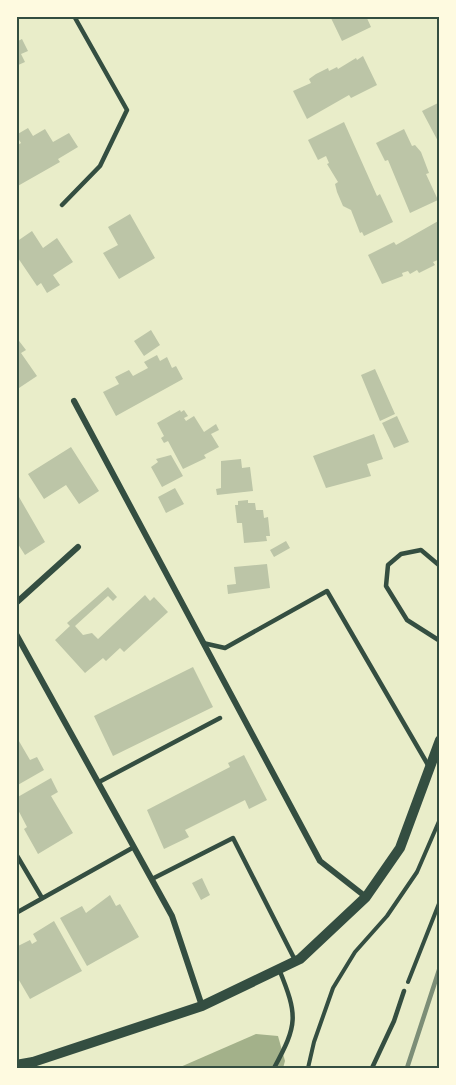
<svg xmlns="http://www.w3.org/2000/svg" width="456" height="1085" font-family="Commissioner,sans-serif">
<rect width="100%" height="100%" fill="#e9edc9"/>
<path fill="#a3b18a" d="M256,1034L278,1036L285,1061L283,1068H178Z"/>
<path fill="#bcc5a7" d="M330,16H366L371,27L342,41Z
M22,39L28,51L21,54L25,62L16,66V42Z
M363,56L377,85L351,98L349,95L307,119L293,91L311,83L309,79L316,74L328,68L329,71L337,67L338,69L356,58L357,60Z
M440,102V145L422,111Z
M344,122L377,196L380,194L393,222L364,236L362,232L360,233L351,210L343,206L337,192L335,184L338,182L327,164L329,163L326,156L318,160L308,140Z
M28,128L33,136L45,129L53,142L69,133L78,147L58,159L60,162L16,187V146L21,143L16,135Z
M404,129L412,146L415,145L421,152L429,173L426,174L438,200L410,213L388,160L385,161L376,143Z
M130,214L155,258L119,279L103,253L118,245L108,227Z
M440,220V259L433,262L435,265L419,273L417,270L410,274L408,271L402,273L403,276L382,284L368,255L394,242L396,245Z
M32,231L43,248L57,238L73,262L53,275L60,285L47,293L41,283L37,286L16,255V242Z
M151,330L160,345L144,356L134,341Z
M16,337L26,350L21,353L37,376L16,390Z
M157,355L160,361L167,357L172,368L176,366L183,379L116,416L103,392L119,384L115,377L129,370L133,376L148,368L144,362Z
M375,369L395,414L380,421L361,375Z
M180,410L181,412L184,410L188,416L184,418L186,421L194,416L204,432L216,424L219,430L211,434L219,447L204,455L206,458L183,469L168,441L164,443L161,438L164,436L157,423Z
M397,416L409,442L394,448L382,423Z
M374,434L383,459L367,464L371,476L326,488L313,456Z
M71,447L99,491L79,504L66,485L44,499L28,474Z
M171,455L183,476L162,487L151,467L158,462L156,459Z
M241,459L242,468L250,467L253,491L217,495L216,489L221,488V461Z
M175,488L184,504L166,513L158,497Z
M19,497L45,542L25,555L16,541V499Z
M248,500V503H255L256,510H263L264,518L268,517L270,536H266L267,541L244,543L242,523H237L235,505H238V501Z
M286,541L290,548L274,557L270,550Z
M267,564L270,588L228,594L227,585L236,584L234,567Z
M108,587L117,597L113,601L108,596L75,626L83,635L92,633L98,639L145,595L150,601L154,597L168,612L124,652L120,648L106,661L103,658L85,673L55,640L70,626L67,623Z
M193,667L213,707L113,756L94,716Z
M16,736L30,760L37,757L44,770L16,786Z
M244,755L267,800L249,809L245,800L185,830L189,837L164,849L147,810L230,767L228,763Z
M51,778L58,792L51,796L73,833L38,854L24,829L27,827L16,806V798Z
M202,878L210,895L201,900L192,883Z
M110,895L116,906L120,904L139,937L87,966L60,918L82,906L86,913Z
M54,921L82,971L30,999L16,975V947L30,940L32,944L37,941L33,934Z"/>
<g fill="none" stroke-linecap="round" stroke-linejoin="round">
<path stroke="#344e41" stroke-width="4" d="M408,982L440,901
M308,1068L314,1042L333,988L355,952L387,916L417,872L440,819"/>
<path stroke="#344e41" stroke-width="4.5" d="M62,205L100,166L127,110L74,16
M440,566L421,550L401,554L388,565L386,586L407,620L440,641
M203,643L225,648L327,591L428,765
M99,782L220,718
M16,854L42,898
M152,879L233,838L295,960
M16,913L134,847
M274,1068C298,1024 298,1016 279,969
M372,1068L394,1021L404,991"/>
<path stroke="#344e41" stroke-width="6" d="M74,401L320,861L366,897
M16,603L78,547
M16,634L172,916L202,1006"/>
<path stroke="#344e41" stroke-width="10" d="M16,1065L33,1062L202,1006L300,959L366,897L400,848L440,740"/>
<path stroke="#7c8e77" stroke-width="4.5" d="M407,1068L440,967"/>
</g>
<rect width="456" height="1085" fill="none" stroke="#fefae0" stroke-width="36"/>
<rect x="18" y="18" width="420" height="1049" fill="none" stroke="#344e41" stroke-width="2"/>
</svg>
